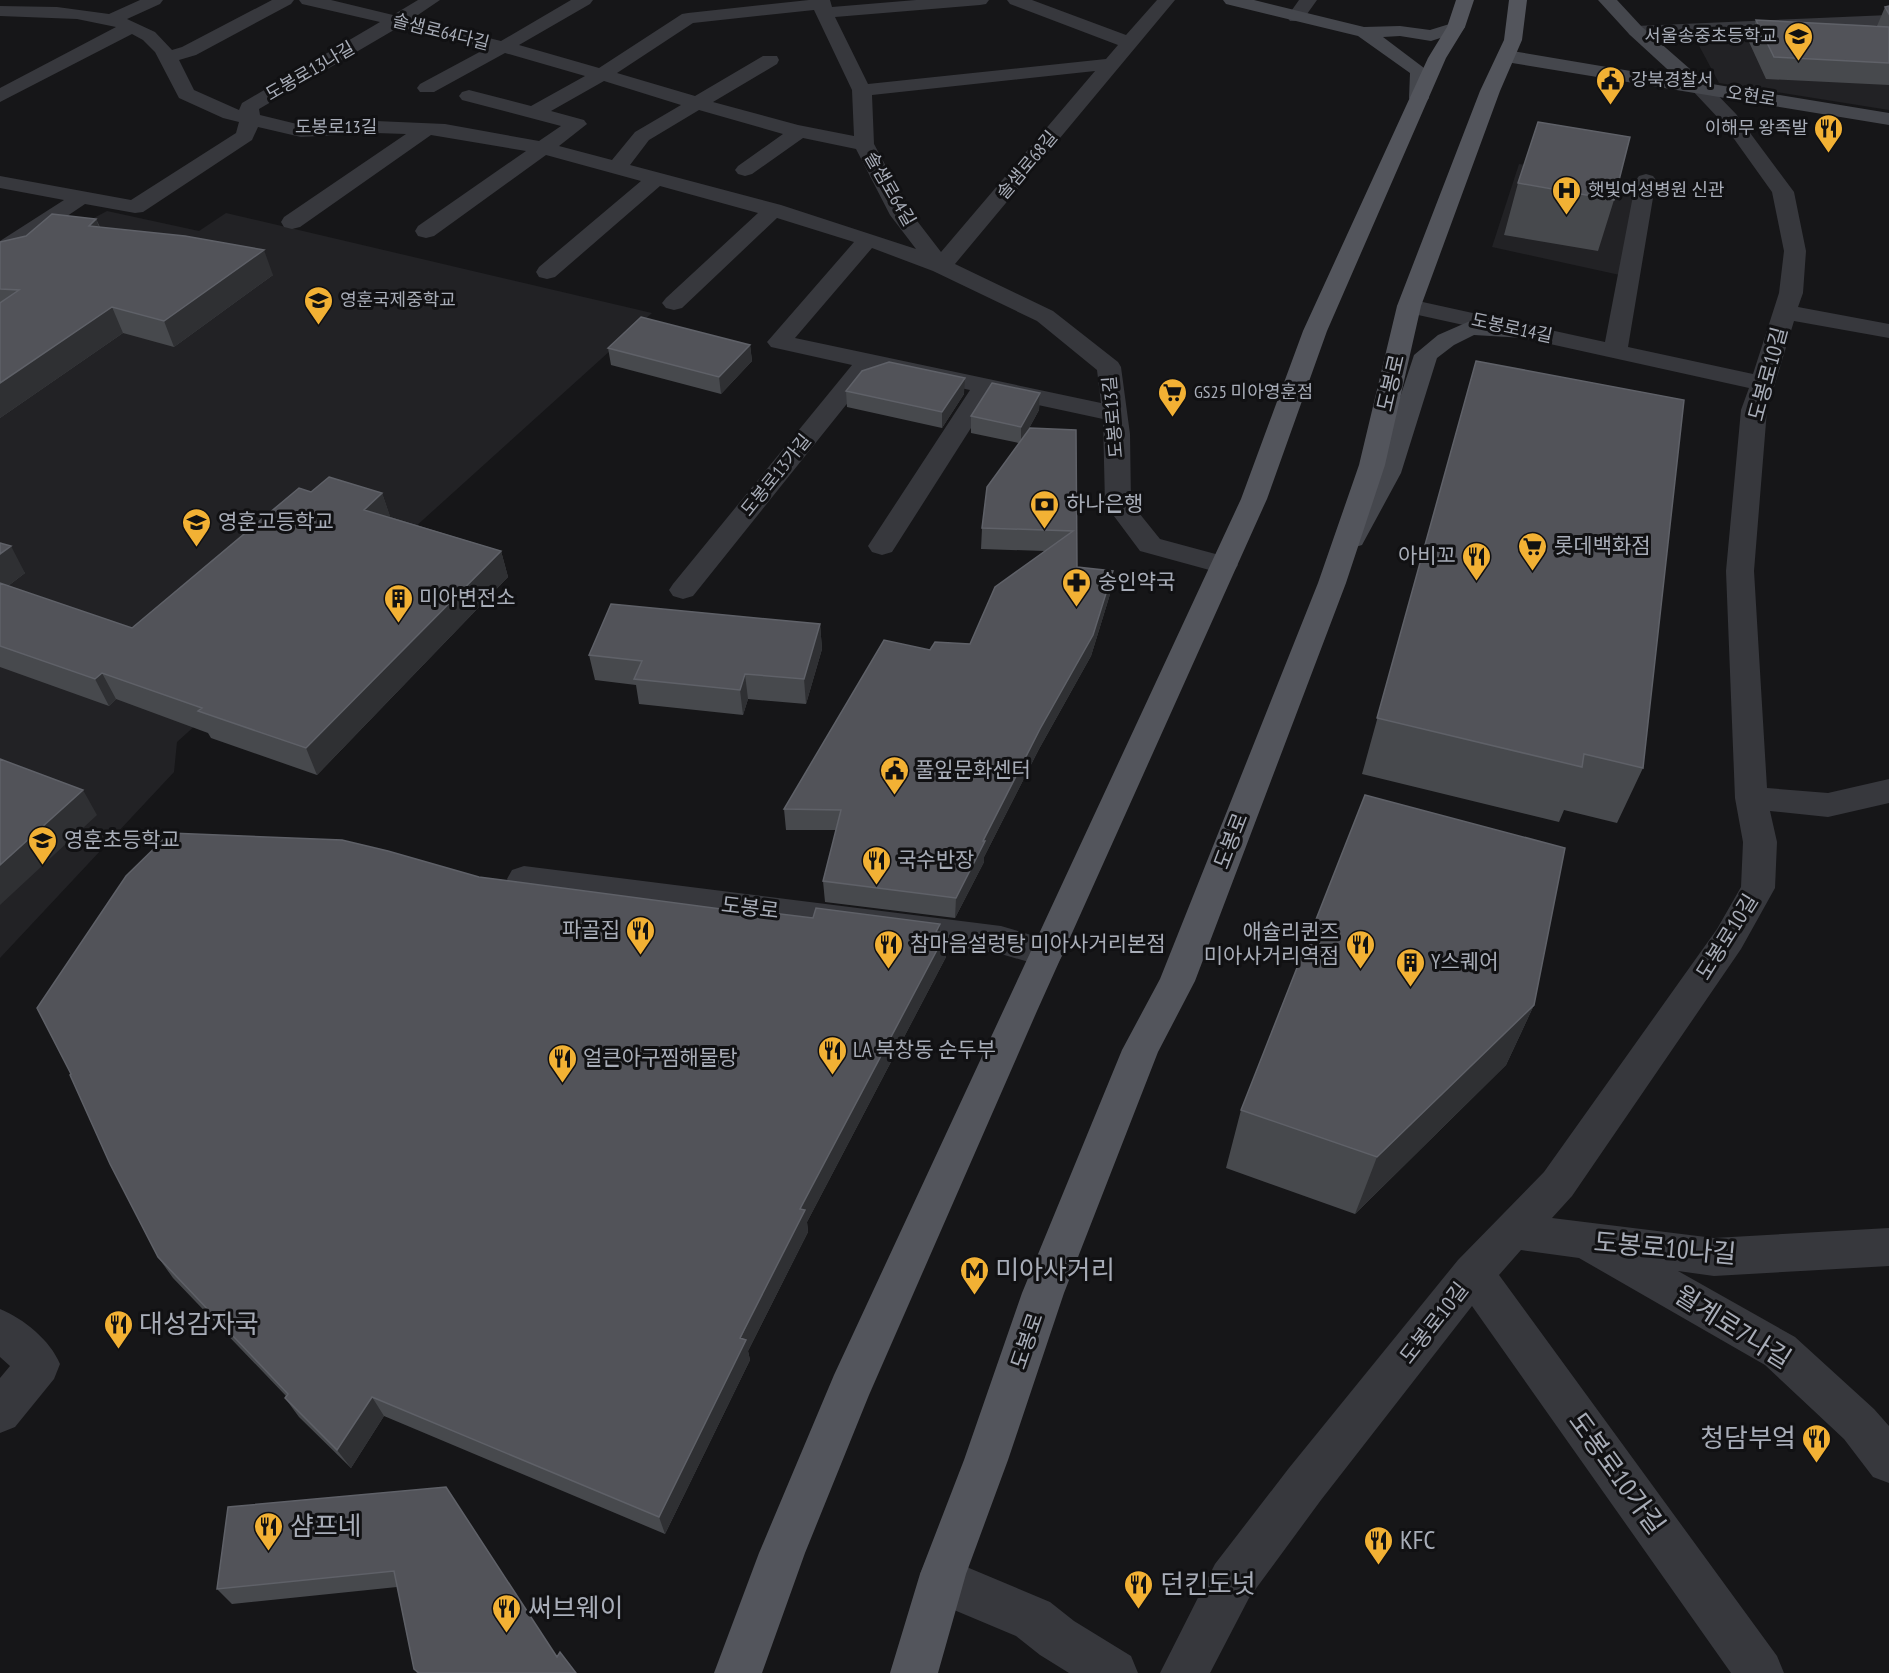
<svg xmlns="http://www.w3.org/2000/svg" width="1889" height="1673" font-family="'PT Sans Narrow','Noto Sans KR',sans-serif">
<rect width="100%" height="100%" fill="#161618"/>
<path fill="#222225" d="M1889,26V110L1719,83L1696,40Z
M1519,164L1633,182L1629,277L1492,247Z
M107,211L199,231L226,213L652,313L177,742L174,772L0,958V268Z"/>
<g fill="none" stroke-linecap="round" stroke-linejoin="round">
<path fill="#37383d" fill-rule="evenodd" d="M140,0H163L160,4L127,19L155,32L172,50L182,47L272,0H294L291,4L196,55L179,60L194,90L239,110L242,103L380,22L302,4L299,0H331L393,15L418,0H440L412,19L501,41L571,0H593L590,4L519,45L599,68L682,14L688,13L809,0H830L832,7L916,0H989L986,4L980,5L835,17L868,84L1106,59L1118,45L1010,4L1007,0H1032L1126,35L1157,0H1175L955,264L1053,311L1118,362L1121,367L1130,434L1131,503L1160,539L1234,559L1238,565L1234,571L1224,574L1140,551L1105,504L1103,419L992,395L892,552L882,555L872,552L868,546L970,390L874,370L693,596L683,599L673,596L669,590L673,584L852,365L771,347L767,342L854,242L777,218L682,308L674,310L666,308L662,303L666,298L758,213L660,186L555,277L547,279L539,277L536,272L539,267L641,181L546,155L434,236L426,238L418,236L415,231L418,226L526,151L431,135L300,227L292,229L284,227L281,222L284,217L406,134L376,133L301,137L258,127L252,140L143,212L135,213L85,204L8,256L0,258V241L64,200L0,188V176L131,200L236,133L239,122L223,118L179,98L155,52L143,40L132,34L0,102V88L116,27L77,19L0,16V6L57,7L109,14ZM814,10L852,90L854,136L798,125L713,102L777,64L779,60L777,56H763L695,96L617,73L693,23ZM399,27L487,48L420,84L417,88L420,92H434L505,53L585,76L531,106L469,90L462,92L459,96L462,100L561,126L539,141L445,124L376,121L301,125L260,115L259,109ZM1095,71L941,252L911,213L874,144L872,95ZM604,81L681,105L635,132L612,160L559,146L587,124L584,120L551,111ZM699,110L783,134L738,166L735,170L738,174L745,176L752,174L803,138L856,149L890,215L916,249L781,205L630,165L649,140ZM872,248L933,271L1037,321L1097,370L1101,403L795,338Z
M1299,0H1317L1302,21H1290L1287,17Z
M1889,15V25L1636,36L1630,35L1627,31L1630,27L1636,26Z
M1700,82L1707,84L1736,114L1794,192L1806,251L1803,293L1798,307L1889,324V338L1794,321L1767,410L1754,571L1767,788L1828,793L1889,779V803L1828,817L1770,811L1777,842L1775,888L1741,949L1572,1196L1552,1218L1714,1238L1889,1228V1266L1714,1276L1678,1271L1795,1337L1874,1409L1889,1426V1483L1873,1477L1844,1439L1765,1365L1579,1258L1521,1250L1499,1275L1777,1656L1784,1673H1731L1472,1306L1321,1500L1249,1598L1210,1673H1160L1215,1564L1289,1468L1458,1260L1544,1172L1717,929L1741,887L1743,842L1735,798L1726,571L1741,410L1749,388L1409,313L1401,311L1397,306L1401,301L1409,299L1605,342L1636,180L1639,176L1646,174L1653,176L1656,180L1628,347L1753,374L1779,293L1784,251L1772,192L1722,122L1690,88L1693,84Z
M524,866L1001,926L1058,943L1064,953L1058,963L1046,967L1001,954L964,948L524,892L512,888L507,879L512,870Z
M0,1309C24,1319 50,1340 60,1364L54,1379L15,1427L0,1433V1378L10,1366L0,1357Z
M943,1551L959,1558L969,1568L1050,1602L1074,1621L1131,1656L1138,1673H1069L1040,1655L1016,1636L935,1602L927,1590L920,1574L927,1558Z"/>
<path fill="#45474d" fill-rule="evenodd" d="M1223,0H1254L1364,27L1400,26L1430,30L1456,22L1462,23L1465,27L1462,31L1431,41L1400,36L1383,37L1428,71L1429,98L1426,102H1412L1409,98L1410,73L1358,36L1226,4Z
M1598,0H1617L1642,27L1706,83L1889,113V125L1506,62L1499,60L1497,56L1499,52L1506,50L1678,79L1630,35Z
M1470,321L1524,324L1532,326L1536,331L1532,336L1524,338L1474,335L1454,345L1437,358L1401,473L1362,545L1352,548L1342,545L1338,539L1375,473L1414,355L1438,335Z"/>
<path fill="#53555c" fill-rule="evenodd" d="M1456,0H1474L1465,27L1446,58L1327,331L1267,499L1037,1011L869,1395L805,1553L762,1673H714L759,1553L834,1375L1241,499L1303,331L1428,58L1447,27Z
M1509,0H1527L1522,40L1500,91L1421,306L1385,465L1346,583L1195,981L1158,1052L1064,1293L1008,1460L966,1574L938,1673H890L920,1574L964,1460L1022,1293L1122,1050L1160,979L1318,583L1359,465L1397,306L1480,91L1504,40Z"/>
</g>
<path fill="#47494d" d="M1889,6V85L1766,79L1749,42L1756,20L1877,26L1885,7Z
M1518,183L1614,200L1598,251L1504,235Z
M96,219L100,227L273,275L174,347L123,333L0,418V242Z
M750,345L752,361L721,394L611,365L608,348Z
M1476,361L1643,768L1617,823L1564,810L1559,822L1362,774Z
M846,391L964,394L942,428L847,407Z
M1040,393L1039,410L1027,432L1076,430L1077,567L1111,591L1091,656L1039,749L984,857V862L955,918L825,902L823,881L836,830H786L784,809L930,650L970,644L1045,551L981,549L982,528L1019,443L971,433V416Z
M311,492L382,493L390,517L501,551L508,577L317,775L211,738L208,733L116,699L109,706L0,667V543L25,573L8,586L132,628Z
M820,624L822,649L806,704L748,699L743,715L639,704L636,685L595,680L589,655Z
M479,877L721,909L813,918L940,924V933H946V957L807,1222L808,1232L748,1351L750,1360L665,1534L384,1416L351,1468L299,1417L285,1398L286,1396L173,1278L158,1257Z
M1534,1005L1506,1065L1355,1214L1226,1168L1241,1110Z
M446,1487L557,1657L576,1673H417L414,1669L397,1587L232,1604L217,1589Z"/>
<path fill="#2f3033" d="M96,219L106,244L89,226Z
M264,250L273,275L174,347L164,321Z
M112,307L123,333L0,418V383Z
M750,345L752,361L721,394L719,377Z
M965,378L964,394L942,428V412Z
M1040,393L1039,410L1021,443V427Z
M382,493L391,519L364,510Z
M11,546L25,573L0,592V554Z
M501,551L508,577L317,775L306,748Z
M1113,571L1111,591L1091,656L1039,749L984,857V862L955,918L956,898Z
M820,624L822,649L806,704L804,679Z
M102,673L116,699L109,706L95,679Z
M745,674L748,699L743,715L740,690Z
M83,790L97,815L0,905V865Z
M940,924V944L946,933V957L807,1222L808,1232L748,1351L750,1360L665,1534L659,1517L800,1209Z
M1534,1005L1506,1065L1355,1214L1377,1157Z
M372,1397L384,1416L351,1468L337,1450Z"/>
<path fill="#525359" stroke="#5f6168" stroke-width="1.5" d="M1889,6V14L1885,7Z
M1756,20L1889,27V63L1774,57Z
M1538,122L1630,137L1614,200L1518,183Z
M52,214L96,219L89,226L185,236L264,250L164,321L112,307L0,383V303L19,290L0,289V242L26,236Z
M641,317L750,345L719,377L608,348Z
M1476,361L1684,400L1643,768L1584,754L1582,767L1377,718Z
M889,362L965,378L942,412L846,391L862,371Z
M992,383L1040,393L1021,427L971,416Z
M1030,428L1076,430L1077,567L1113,571L1093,635L1040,729L983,841H985L956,898L823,881L841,810L784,809L884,640L930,650L935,642L970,644L995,587L1073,531L982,528L987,487Z
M329,477L382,493L364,510L501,551L306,748L198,711L202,708L102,673L95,679L0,646V583L132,628L299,488L311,492Z
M0,543L11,546L0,554Z
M611,604L820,624L804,679L745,674L740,690L634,679L642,661L589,655Z
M0,759L83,790L0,865Z
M1365,795L1565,848L1534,1005L1377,1157L1241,1110Z
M170,833L342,840L388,851L479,877L721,909L722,907L813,918L816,908L940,924L936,932L946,933L800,1209L805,1210L740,1338L746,1340L659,1517L372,1397L337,1450L285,1398L288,1394L158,1257L110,1164L70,1075L71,1074L37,1008L126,876Z
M446,1487L557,1657L560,1652L576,1673H419L414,1669L394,1571L217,1589L228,1507Z"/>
<defs>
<symbol id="school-pin" viewBox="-11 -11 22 30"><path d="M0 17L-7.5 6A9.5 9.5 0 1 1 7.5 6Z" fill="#f2b134" stroke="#111113"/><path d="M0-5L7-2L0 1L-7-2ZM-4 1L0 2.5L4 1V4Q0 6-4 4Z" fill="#111"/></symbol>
<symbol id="civic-pin" viewBox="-11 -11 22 30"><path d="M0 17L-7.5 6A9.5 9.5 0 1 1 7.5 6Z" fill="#f2b134" stroke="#111113"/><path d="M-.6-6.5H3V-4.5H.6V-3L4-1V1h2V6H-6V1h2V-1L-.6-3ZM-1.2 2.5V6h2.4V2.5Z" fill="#111"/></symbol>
<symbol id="restaurant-pin" viewBox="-11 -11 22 30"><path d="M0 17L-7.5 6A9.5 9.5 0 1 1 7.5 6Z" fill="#f2b134" stroke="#111113"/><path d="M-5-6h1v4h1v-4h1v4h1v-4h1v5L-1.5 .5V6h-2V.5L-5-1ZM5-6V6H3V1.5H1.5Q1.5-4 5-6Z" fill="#111"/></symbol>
<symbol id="hospital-pin" viewBox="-11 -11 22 30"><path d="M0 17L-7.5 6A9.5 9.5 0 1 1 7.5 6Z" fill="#f2b134" stroke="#111113"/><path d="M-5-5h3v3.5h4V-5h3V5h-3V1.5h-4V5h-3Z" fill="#111"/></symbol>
<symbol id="supermarket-pin" viewBox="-11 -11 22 30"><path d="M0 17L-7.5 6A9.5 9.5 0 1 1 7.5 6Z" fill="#f2b134" stroke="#111113"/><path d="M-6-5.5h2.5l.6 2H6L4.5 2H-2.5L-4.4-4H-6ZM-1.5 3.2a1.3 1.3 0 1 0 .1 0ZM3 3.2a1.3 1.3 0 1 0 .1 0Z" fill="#111"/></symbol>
<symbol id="bank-pin" viewBox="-11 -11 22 30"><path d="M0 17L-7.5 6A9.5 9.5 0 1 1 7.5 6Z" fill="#f2b134" stroke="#111113"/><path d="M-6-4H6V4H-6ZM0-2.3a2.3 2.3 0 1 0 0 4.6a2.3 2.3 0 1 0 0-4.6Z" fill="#111"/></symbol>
<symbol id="pharmacy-pin" viewBox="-11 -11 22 30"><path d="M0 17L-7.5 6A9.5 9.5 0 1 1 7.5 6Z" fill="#f2b134" stroke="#111113"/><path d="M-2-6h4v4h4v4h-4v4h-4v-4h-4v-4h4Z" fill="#111"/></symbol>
<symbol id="building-pin" viewBox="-11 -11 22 30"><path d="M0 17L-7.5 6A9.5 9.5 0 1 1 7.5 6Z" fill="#f2b134" stroke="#111113"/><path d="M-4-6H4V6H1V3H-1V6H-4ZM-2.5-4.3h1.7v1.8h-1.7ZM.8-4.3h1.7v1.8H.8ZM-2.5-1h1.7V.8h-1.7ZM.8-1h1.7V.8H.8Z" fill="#111"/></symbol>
<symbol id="metro-pin" viewBox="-11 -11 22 30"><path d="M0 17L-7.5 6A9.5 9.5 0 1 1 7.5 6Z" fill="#f2b134" stroke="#111113"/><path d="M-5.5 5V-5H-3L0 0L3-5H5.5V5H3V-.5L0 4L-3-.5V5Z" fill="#111"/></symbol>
</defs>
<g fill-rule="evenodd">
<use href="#school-pin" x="1782" y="20" width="33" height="45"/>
<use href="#civic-pin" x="1594" y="64" width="33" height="45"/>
<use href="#restaurant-pin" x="1812" y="112" width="33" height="45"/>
<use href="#hospital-pin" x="1550" y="174" width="33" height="45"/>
<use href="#school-pin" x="302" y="284" width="33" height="45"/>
<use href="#supermarket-pin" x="1156" y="376" width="33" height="45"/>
<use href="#bank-pin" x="1028" y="488" width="33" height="45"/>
<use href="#school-pin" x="180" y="506" width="33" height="45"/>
<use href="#supermarket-pin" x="1516" y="530" width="33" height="45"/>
<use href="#restaurant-pin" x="1460" y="540" width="33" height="45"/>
<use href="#pharmacy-pin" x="1060" y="566" width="33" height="45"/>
<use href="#building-pin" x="382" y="582" width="33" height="45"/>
<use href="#civic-pin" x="878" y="754" width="33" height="45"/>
<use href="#school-pin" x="26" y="824" width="33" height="45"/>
<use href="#restaurant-pin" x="860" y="844" width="33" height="45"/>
<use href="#restaurant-pin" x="624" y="914" width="33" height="45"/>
<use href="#restaurant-pin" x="872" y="928" width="33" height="45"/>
<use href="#restaurant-pin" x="1344" y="928" width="33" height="45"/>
<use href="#building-pin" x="1394" y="946" width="33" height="45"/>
<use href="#restaurant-pin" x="816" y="1034" width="33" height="45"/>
<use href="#restaurant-pin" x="546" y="1042" width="33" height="45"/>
<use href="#metro-pin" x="958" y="1254" width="33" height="45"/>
<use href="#restaurant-pin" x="102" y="1308" width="33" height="45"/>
<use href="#restaurant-pin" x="1800" y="1422" width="33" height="45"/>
<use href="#restaurant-pin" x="252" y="1510" width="33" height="45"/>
<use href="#restaurant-pin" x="1362" y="1524" width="33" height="45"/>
<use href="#restaurant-pin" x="1122" y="1568" width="33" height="45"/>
<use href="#restaurant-pin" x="490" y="1592" width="33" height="45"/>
</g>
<g text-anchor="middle" stroke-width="6" stroke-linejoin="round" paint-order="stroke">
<g font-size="18" fill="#a8adb8" stroke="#111113">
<text transform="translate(441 32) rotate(14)" y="6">솔샘로64다길</text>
<text transform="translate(310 71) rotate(-30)" y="6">도봉로13나길</text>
<text transform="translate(1751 96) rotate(9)" y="6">오현로</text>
<text x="336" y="133">도봉로13길</text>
<text transform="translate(1027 165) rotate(-50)" y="6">솔샘로68길</text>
<text transform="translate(890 189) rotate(60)" y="6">솔샘로64길</text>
<text transform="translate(1512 328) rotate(12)" y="6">도봉로14길</text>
<text transform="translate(1113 417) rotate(-95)" y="6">도봉로13길</text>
<text transform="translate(776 475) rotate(-51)" y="6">도봉로13가길</text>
</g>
<g font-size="18" fill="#a8adb8" stroke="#111113" text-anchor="start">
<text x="1777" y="42" text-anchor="end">서울송중초등학교</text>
<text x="1631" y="86">강북경찰서</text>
<text x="1808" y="134" text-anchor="end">이해무 왕족발</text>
<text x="1588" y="196">햇빛여성병원 신관</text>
<text x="340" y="306">영훈국제중학교</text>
<text x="1194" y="398">GS25 미아영훈점</text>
</g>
<g font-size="21" fill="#a8adb8" stroke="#111113">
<text transform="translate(1768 374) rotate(-75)" y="7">도봉로10길</text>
<text transform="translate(1391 383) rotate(-77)" y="7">도봉로</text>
<text transform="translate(1231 841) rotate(-69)" y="7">도봉로</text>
<text transform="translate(750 908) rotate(7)" y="7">도봉로</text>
<text transform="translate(1727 937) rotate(-58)" y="7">도봉로10길</text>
<text transform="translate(1434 1323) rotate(-52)" y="7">도봉로10길</text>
<text transform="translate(1027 1341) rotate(-71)" y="7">도봉로</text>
</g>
<g font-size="21" fill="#a8adb8" stroke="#111113" text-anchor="start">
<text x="1066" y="511">하나은행</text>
<text x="218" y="529">영훈고등학교</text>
<text x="1554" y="553">롯데백화점</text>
<text x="1456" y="563" text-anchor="end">아비꼬</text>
<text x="1098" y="589">숭인약국</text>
<text x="419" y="605">미아변전소</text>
<text x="915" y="777">풀잎문화센터</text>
<text x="64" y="847">영훈초등학교</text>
<text x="897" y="867">국수반장</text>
<text x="620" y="937" text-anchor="end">파골집</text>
<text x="1339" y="939" text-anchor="end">애슐리퀸즈<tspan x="1339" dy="24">미아사거리역점</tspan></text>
<text x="910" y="951">참마음설렁탕 미아사거리본점</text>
<text x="1431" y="969">Y스퀘어</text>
<text x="853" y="1057">LA 북창동 순두부</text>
<text x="583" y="1065">얼큰아구찜해물탕</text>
</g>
<g font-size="26" fill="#a8adb8" stroke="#111113">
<text transform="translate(1665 1248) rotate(5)" y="9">도봉로10나길</text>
<text transform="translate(1733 1327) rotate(32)" y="9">월계로7나길</text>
<text transform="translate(1617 1473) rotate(54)" y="9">도봉로10가길</text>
</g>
<g font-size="26" fill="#a8adb8" stroke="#111113" text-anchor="start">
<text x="995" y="1279">미아사거리</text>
<text x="139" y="1333">대성감자국</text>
<text x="1796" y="1447" text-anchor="end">청담부엌</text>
<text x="290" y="1535">샴프네</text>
<text x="1400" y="1549">KFC</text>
<text x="1160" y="1593">던킨도넛</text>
<text x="528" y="1617">써브웨이</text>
</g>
</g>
</svg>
